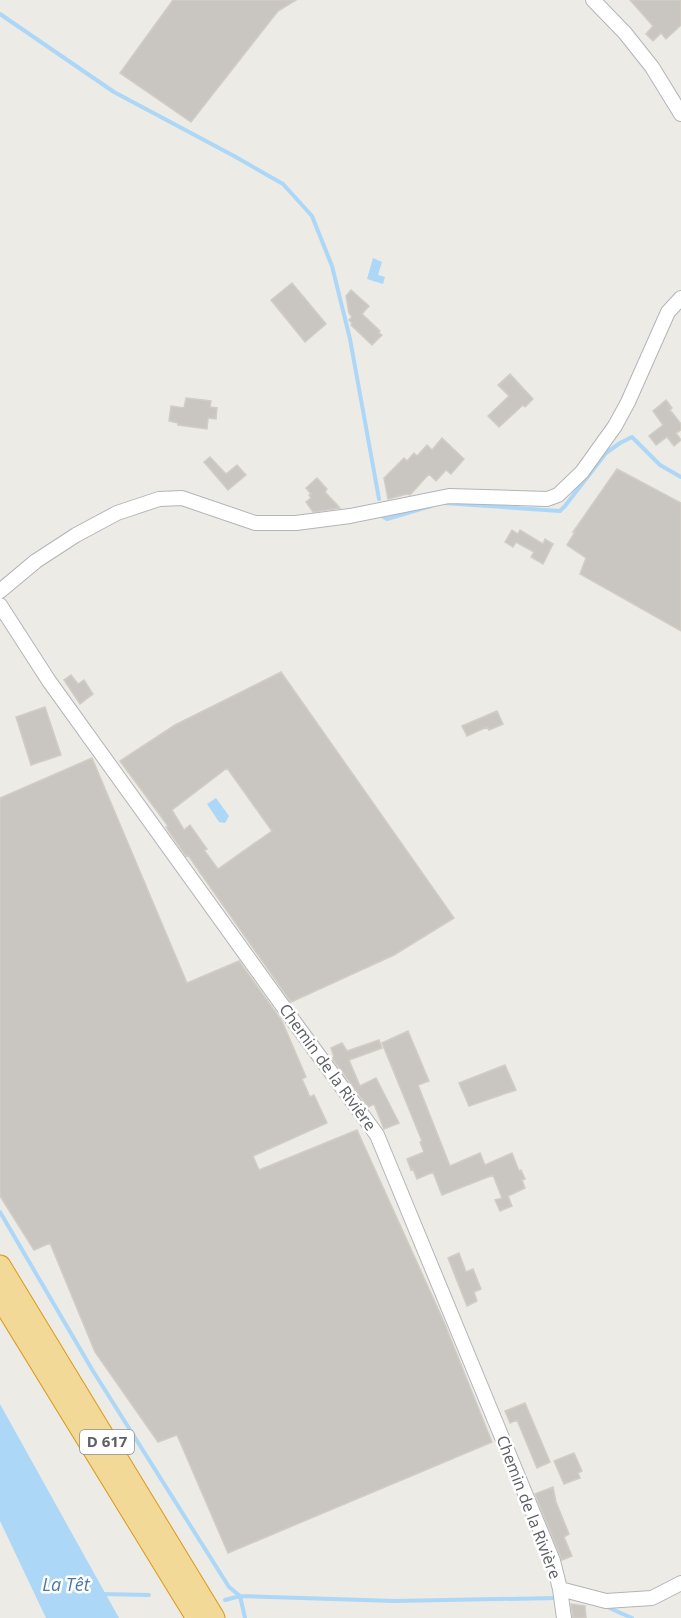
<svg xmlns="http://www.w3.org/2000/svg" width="681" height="1618" font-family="'Open Sans',sans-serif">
<rect width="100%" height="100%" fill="#edebe5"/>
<path fill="#acd7f6" d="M373,258L382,262L378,275L385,277L383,284L367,279Z
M216,798L229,816L225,823L219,822L207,804Z
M0,1404L119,1618H46L0,1521Z"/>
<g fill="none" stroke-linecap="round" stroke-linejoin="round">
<path stroke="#acd7f6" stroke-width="4" d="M0,14L114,92L234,156L283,184L312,216L332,266L350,339L379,499
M444,503L560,511L565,506L606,453L620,443L632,437L660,465L681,477
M382,516L387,519L431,506
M0,1212L93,1371L229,1587L240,1596L245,1618
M102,1594L149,1595
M225,1600L240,1596L395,1601L556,1598
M605,1606L632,1618"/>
</g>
<path fill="#c9c6c2" stroke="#d1cdc4" stroke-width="1.5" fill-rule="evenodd" d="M173,0H296L278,11L191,122L120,73Z
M630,0H681V25L666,39L661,33L653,41L646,34L653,26Z
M292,283L326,324L305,342L271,300Z
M351,290L369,306L362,314L380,331L379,333L382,335L372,345L351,325L352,323L349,320L352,317L349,313L346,296Z
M510,374L533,399L525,407L523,405L499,427L488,416L509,396L498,385Z
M186,398L211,401L210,407L217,408L216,419L208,418L207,429L178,425V423L169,421L171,406L184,408Z
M666,400L672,408L670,410L681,424V430L676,433L681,440L674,446L667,437L656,445L649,436L663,425L653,411Z
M442,438L464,459L451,474L446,470L436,481L429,474L410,495L407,494L388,499L384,478L404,458L407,461L414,453L417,456L427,445L432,450Z
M210,457L226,474L237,465L246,475L228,490L204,462Z
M617,469L681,503V631L580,574L586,558L567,545L575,532H573Z
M317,478L327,489L325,492L340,508L313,512L306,502L311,498L309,495L311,494L306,488Z
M512,530L518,534L520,530L543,544L545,539L553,544L543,564L531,557L534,552L516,542L513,547L505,542Z
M281,672L454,918L394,955L291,1002L199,871L188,855L186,856L166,827L168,826L120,761L175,725ZM227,768L272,831L218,869L204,850L207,849L190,825L184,830L172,810Z
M71,675L78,684L84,680L93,694L80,704L64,680Z
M45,707L61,755L31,765L16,717Z
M497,711L503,724L489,730L487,727L467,736L462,726Z
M92,758L187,983L239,961L282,1021L306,1077L302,1079L310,1097L314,1095L327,1123L253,1156L259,1170L357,1130L444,1322L492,1442L228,1553L177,1435L158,1442L95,1352L50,1243L34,1250L0,1196V798Z
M408,1031L429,1081L418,1085L450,1166L480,1153L485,1165L512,1153L519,1171L521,1170L525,1179L522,1180L525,1188L508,1196L512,1206L500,1211L495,1200L502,1198L493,1175L442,1195L433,1172L417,1179L413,1169L411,1170L407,1159L424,1152L420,1142L422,1141L382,1043Z
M379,1040L382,1048L349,1060L360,1086L376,1078L399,1123L384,1129L374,1104L368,1107L332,1058L334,1057L331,1048L342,1043L347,1051Z
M505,1065L516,1090L469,1106L459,1083Z
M459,1253L466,1272L473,1269L481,1289L474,1292L477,1301L467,1306L448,1258Z
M525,1403L550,1462L537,1468L517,1420L510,1423L505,1411Z
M574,1453L582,1471L578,1473L580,1478L564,1484L554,1461Z
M553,1487L556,1502L569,1534L564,1537L572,1556L562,1560L535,1494Z
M571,1604L585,1606L586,1618H573Z"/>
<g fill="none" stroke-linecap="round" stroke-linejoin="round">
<defs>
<path id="minor" d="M593,0L625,33L652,67L681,114
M0,591L36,561L76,535L117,513L159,499L182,498L255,523H296L350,516L449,496L547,499L558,495L582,472L615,426L628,402L668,312L681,298
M0,605L49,681L295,1023L377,1135L553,1561L560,1589L564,1618
M560,1589L606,1601L652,1598L681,1583"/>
<path id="highway" d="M0,1266L214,1618
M0,1297L197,1618"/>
</defs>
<use href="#minor" stroke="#b2b5b8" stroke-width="16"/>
<use href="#highway" stroke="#da9a18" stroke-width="23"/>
<use href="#minor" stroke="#fff" stroke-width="14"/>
<use href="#highway" stroke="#f2d997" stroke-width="21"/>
</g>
<g text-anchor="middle" stroke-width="5" stroke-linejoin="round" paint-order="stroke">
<rect fill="#fff" stroke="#8e9092" stroke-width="1.5" x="80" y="1430" width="54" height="24" rx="4.5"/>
<g font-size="15" font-weight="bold" fill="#5d6064">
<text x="107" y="1447">D 617</text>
</g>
<g font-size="16" fill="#5d6064" stroke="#fff">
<text transform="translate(328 1067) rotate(54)" y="6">Chemin de la Rivière</text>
<text transform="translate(529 1507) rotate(69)" y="6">Chemin de la Rivière</text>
</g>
<g font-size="18" font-style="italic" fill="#4b79a6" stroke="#fff">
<text x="66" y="1591">La Têt</text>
</g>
</g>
</svg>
